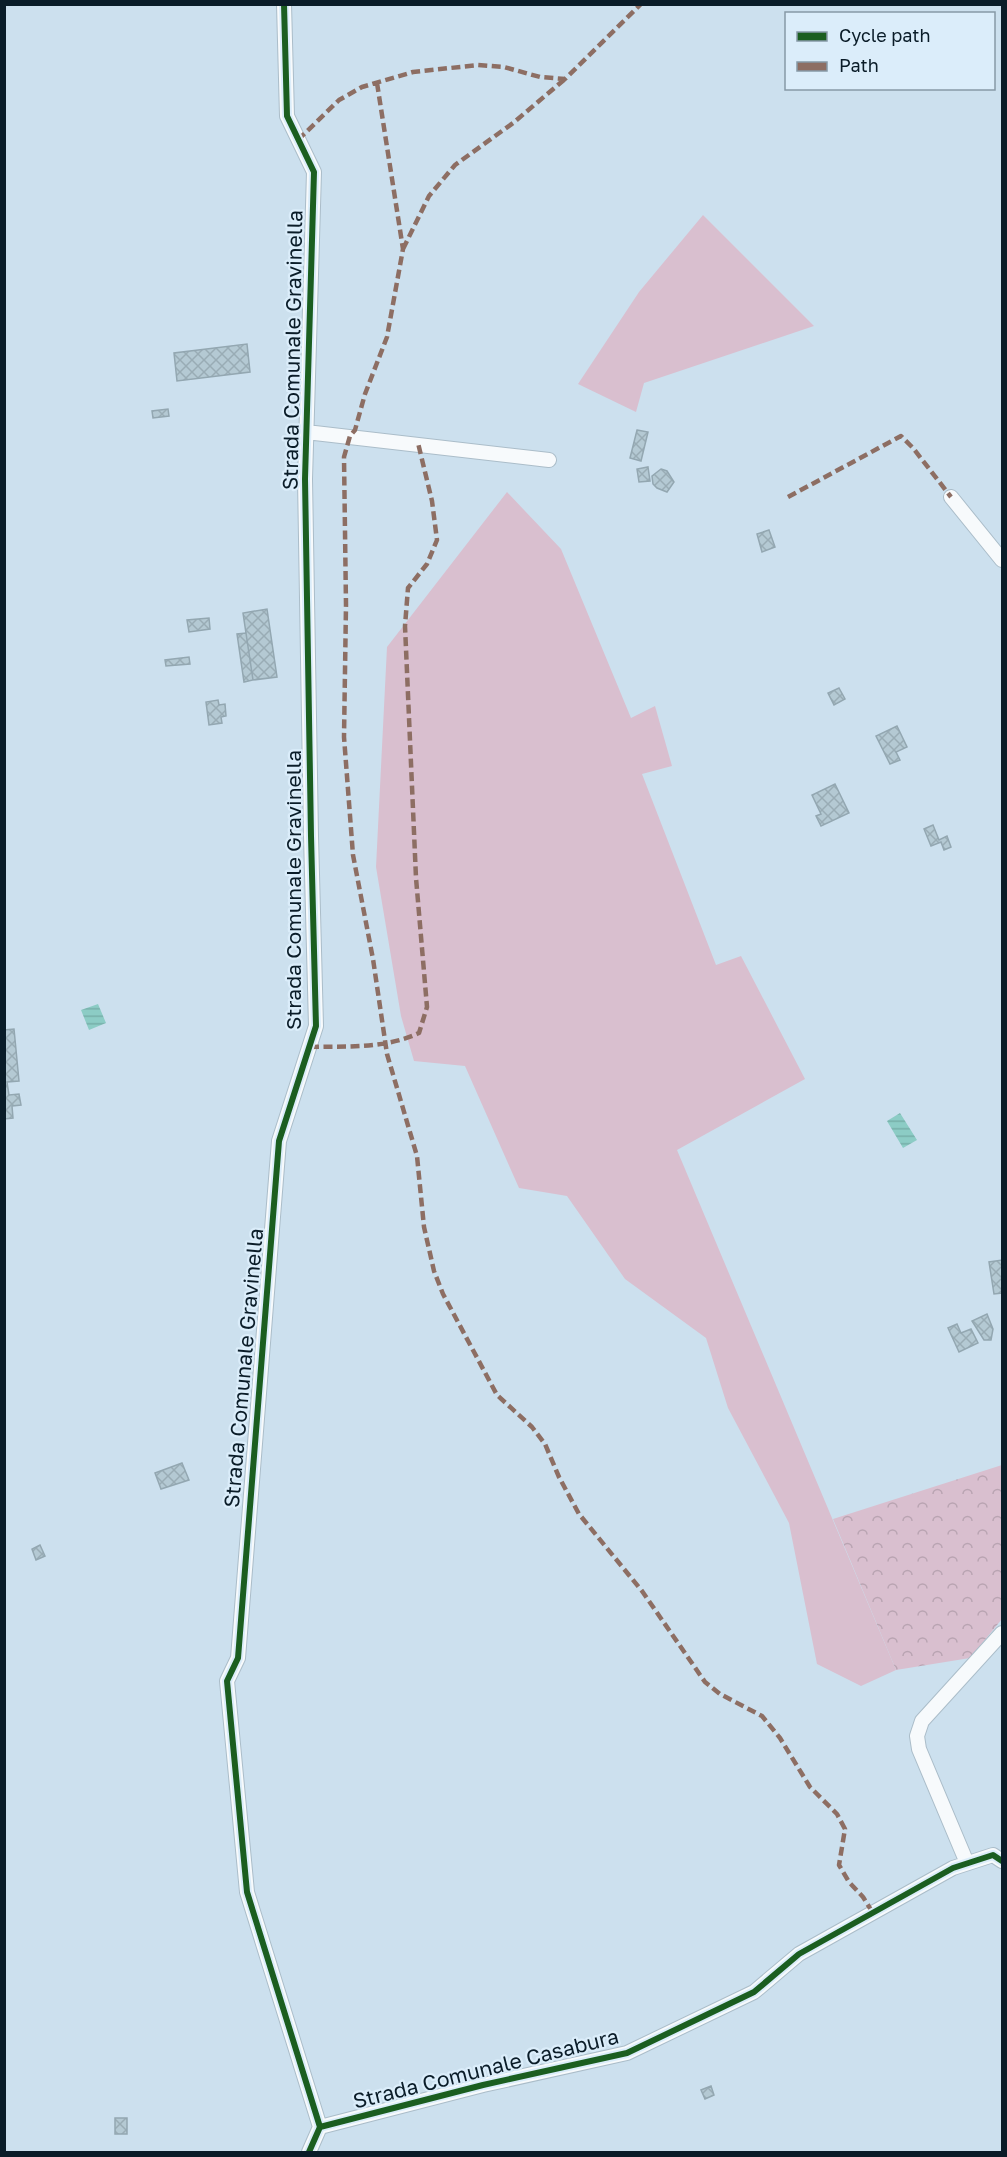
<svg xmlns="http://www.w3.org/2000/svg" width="1007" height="2157" font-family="'Golos Text',sans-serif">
<defs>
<pattern id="forest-crowns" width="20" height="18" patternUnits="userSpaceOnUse" patternTransform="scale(1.5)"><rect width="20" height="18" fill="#d9bfcf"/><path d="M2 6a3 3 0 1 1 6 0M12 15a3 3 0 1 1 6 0" fill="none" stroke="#b9a4b2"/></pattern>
<pattern id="water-rules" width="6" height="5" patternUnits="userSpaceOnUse" patternTransform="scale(1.5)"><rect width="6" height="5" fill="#8cccc5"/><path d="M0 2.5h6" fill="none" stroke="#77afa9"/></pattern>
<pattern id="building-cross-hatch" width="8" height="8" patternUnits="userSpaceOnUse" patternTransform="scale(1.5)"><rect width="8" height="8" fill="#b4c9d3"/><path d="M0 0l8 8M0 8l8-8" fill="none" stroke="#99acb5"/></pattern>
</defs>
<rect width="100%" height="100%" fill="#cce0ee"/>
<path fill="#d9bfcf" d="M703,215L814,326L644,383L636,412L578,384L639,292Z
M507,492L561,549L631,718L655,706L672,766L642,774L716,965L741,956L805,1079L677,1150L896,1670L861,1686L817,1664L789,1523L728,1408L706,1338L625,1279L567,1196L519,1188L465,1066L414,1061L401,1016L376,867L387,647Z"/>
<path fill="url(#forest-crowns)" d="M1002,1465V1619L970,1658L896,1670L833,1519Z"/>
<path fill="url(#water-rules)" d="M98,1004L106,1023L89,1030L81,1010Z
M900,1113L917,1140L903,1148L887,1121Z"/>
<path fill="url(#building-cross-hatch)" stroke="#93a7b1" stroke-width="1.5" d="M247,344L250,372L177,381L174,353Z
M168,409L169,416L153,418L152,411Z
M637,430L648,432L641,461L630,458Z
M648,467L650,481L639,482L637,469Z
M661,469L667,471L674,482L667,492L657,488L653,484L652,476Z
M769,530L775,547L762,552L757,534Z
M267,609L277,677L253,680L243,613Z
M209,618L210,629L189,632L187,620Z
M246,633L253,680L244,682L237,634Z
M189,657L190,664L166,666L165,660Z
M839,688L845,699L834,705L828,693Z
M218,700L219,705L225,704L226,716L221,717L222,723L209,725L206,702Z
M897,726L907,747L896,752L900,760L890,764L876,736Z
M835,784L849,813L821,826L816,816L821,814L812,795Z
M933,825L939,840L947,836L951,847L944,850L941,842L931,846L924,829Z
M14,1029L19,1081L7,1082L9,1095L19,1094L21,1105L12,1106L13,1118L4,1119V1030Z
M1002,1260V1293L994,1294L989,1262Z
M987,1314L993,1329L991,1340H984L972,1321Z
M957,1324L961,1333L971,1329L978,1343L959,1352L948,1328Z
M182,1463L189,1480L161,1489L155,1473Z
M40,1545L45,1556L36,1560L32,1549Z
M711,2086L714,2095L705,2099L701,2090Z
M115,2118H127V2134H115Z"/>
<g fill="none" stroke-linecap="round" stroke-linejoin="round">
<defs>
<path id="street" d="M284,4L287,116L314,172L305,479L311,836L316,1026L279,1141L238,1658L227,1681L247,1892L320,2127L309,2152
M306,432L549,460
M951,497L1002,560
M967,1863L919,1749L917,1736L922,1721L1002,1633
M320,2127L483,2085L627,2053L754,1992L799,1954L953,1868L993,1855L1002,1861"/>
</defs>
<use href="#street" stroke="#abbdc9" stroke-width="16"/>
<use href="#street" stroke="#f7fafc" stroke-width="14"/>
<path stroke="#8d6e63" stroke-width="4.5" stroke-dasharray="9 4.5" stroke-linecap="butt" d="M377,83L403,249L387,337L365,394L355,430L350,436L344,457L346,605L344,737L353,855L373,959L387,1054L417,1156L424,1227L434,1271L443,1294L497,1395L532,1427L545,1444L559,1477L579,1514L642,1591L705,1682L720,1694L762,1716L780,1738L810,1787L837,1814L845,1829L839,1865L849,1882L863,1897L873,1913
M298,140L339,100L362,87L413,72L478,65L504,67L540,77L565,79L641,4
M403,249L429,196L455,165L513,123L565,79
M788,497L901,436L913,448L951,497
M310,1047C347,1046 385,1049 419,1033L427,1007L416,878L405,626L408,588L427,564L437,540L432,501L418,443"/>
<defs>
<path id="cycleway" d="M284,4L287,116L314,172L305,479L311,836L316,1026L279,1141L238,1658L227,1681L247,1892L320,2127L309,2152
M320,2127L483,2085L627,2053L754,1992L799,1954L953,1868L993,1855L1002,1861"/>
</defs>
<use href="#cycleway" stroke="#dbedfa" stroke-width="10"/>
<use href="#cycleway" stroke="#1b5e20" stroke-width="6"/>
</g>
<g text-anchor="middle" stroke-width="4.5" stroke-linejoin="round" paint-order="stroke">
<g font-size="21" fill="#0a1c28" stroke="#dbedfa">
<text transform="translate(293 350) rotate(-89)" y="7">Strada Comunale Gravinella</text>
<text transform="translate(294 890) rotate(-90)" y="7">Strada Comunale Gravinella</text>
<text transform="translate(244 1368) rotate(-85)" y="7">Strada Comunale Gravinella</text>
<text transform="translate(486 2069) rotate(-14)" y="7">Strada Comunale Casabura</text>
</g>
</g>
<rect width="1007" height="2157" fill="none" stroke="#0a1c28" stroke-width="12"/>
<rect x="785" y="12" width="210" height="78" fill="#dbedfa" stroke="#8799a6" stroke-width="1.5"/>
<rect x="797" y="32" width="30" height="9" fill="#1b5e20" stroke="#8799a6" stroke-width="1.5"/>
<text x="839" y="42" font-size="18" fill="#0a1c28">Cycle path</text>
<rect x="797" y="62" width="30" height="9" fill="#8d6e63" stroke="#8799a6" stroke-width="1.5"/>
<text x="839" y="72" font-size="18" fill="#0a1c28">Path</text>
</svg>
